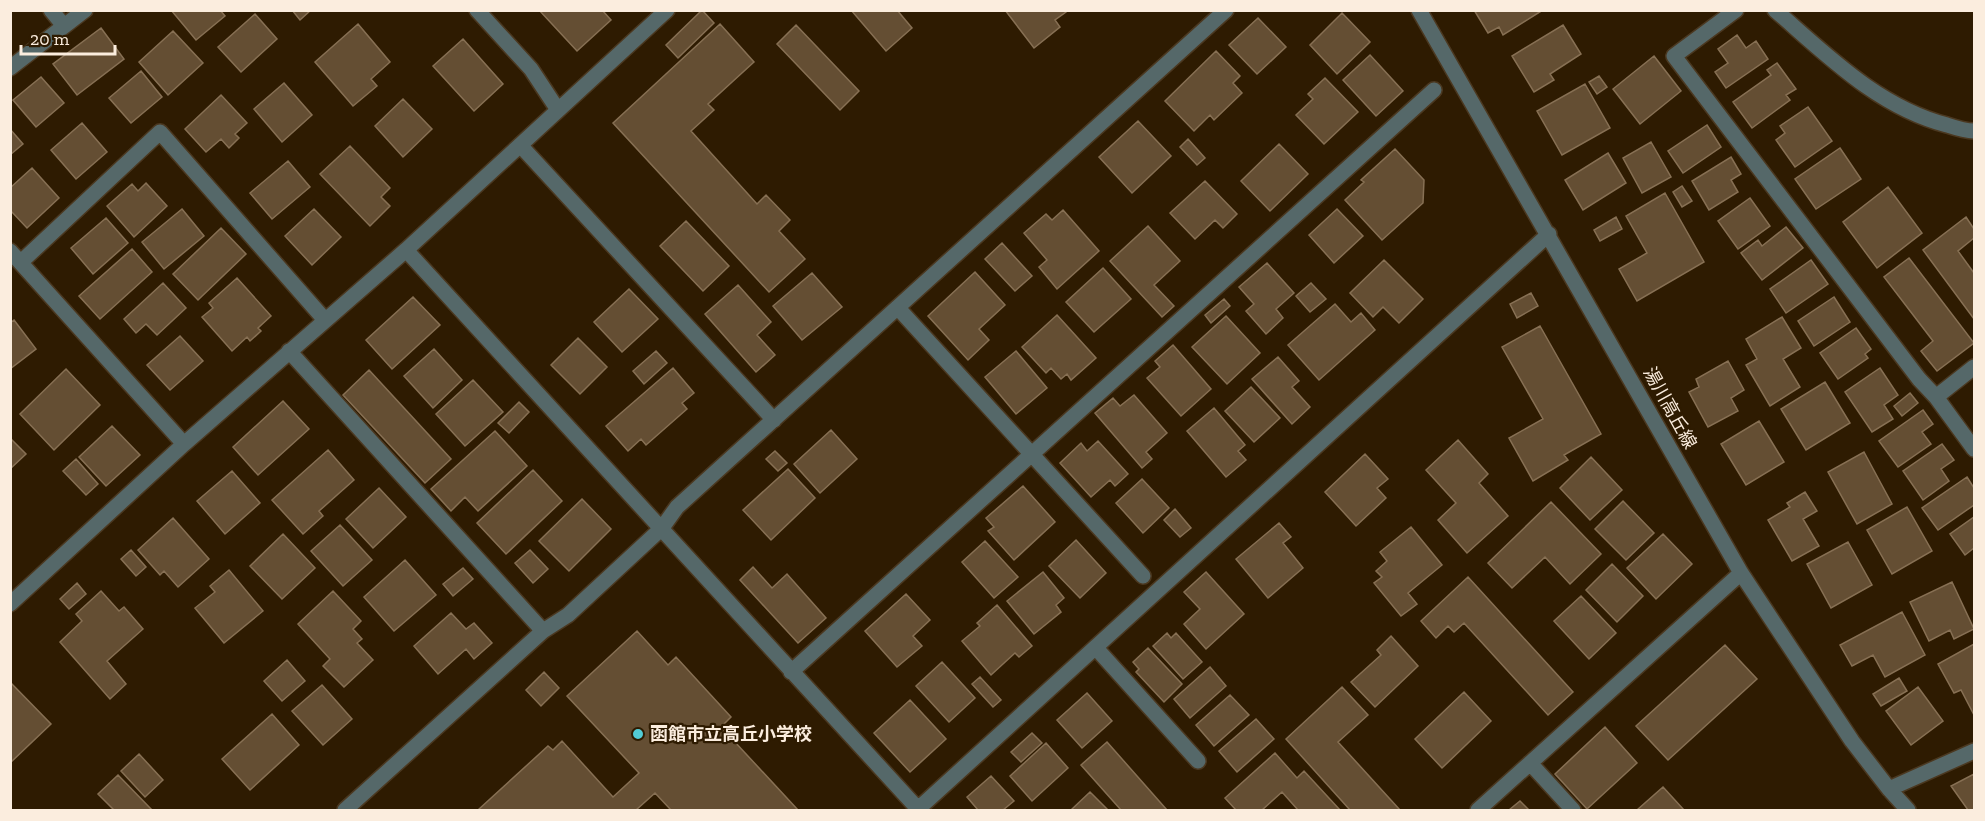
<svg xmlns="http://www.w3.org/2000/svg" width="1985" height="821" font-family="'Zilla Slab','Noto Sans JP',serif">
<rect width="100%" height="100%" fill="#2e1b01"/>
<path fill="#644e33" stroke="#877054" stroke-width="1.5" d="M171,10H220L225,16L196,40Z
M292,10H311L300,20Z
M539,10H602L611,20L577,51Z
M702,10L714,23L678,58L666,45Z
M851,10H897L912,28L886,51Z
M1005,10H1065L1066,12L1055,20L1060,27L1034,48Z
M1474,10H1543L1503,35L1499,27L1488,33Z
M1342,13L1370,42L1337,74L1310,45Z
M255,14L277,39L241,72L218,47Z
M1258,18L1286,47L1257,74L1229,45Z
M358,24L390,62L371,79L377,86L353,106L315,62Z
M720,24L754,62L708,104L714,110L691,131L757,204L766,195L790,220L779,231L805,259L769,292L613,123Z
M796,25L859,91L840,110L777,44Z
M1563,25L1581,54L1550,74L1554,80L1534,92L1512,56Z
M101,28L124,59L77,95L53,64Z
M173,31L203,63L168,95L139,62Z
M1737,35L1746,48L1756,41L1768,59L1726,88L1715,72L1728,63L1718,49Z
M463,39L503,84L474,111L433,66Z
M1216,51L1240,76L1233,83L1242,93L1214,120L1210,115L1194,131L1165,101Z
M1370,55L1403,91L1376,116L1343,80Z
M1654,56L1681,91L1640,124L1613,89Z
M1777,63L1796,89L1786,95L1790,100L1752,128L1733,102L1771,75L1767,70Z
M141,71L162,97L131,123L109,98Z
M1599,76L1607,87L1597,94L1589,82Z
M41,77L64,103L36,127L13,100Z
M1325,78L1358,112L1324,144L1296,115L1313,99L1308,94Z
M284,83L312,115L282,142L254,109Z
M1585,84L1610,128L1562,155L1537,111Z
M221,95L247,123L235,134L239,138L229,148L221,139L206,152L185,129Z
M403,99L432,129L403,157L375,126Z
M1808,107L1832,141L1795,167L1776,140L1785,133L1780,126Z
M1138,121L1171,156L1132,193L1099,157Z
M82,123L107,152L76,179L51,150Z
M1707,125L1721,147L1683,173L1668,151Z
M10,129L23,144L10,155Z
M1188,139L1205,158L1197,165L1180,147Z
M1651,142L1671,177L1642,193L1623,158Z
M1279,144L1308,174L1270,211L1241,181Z
M350,146L390,188L381,197L390,206L370,226L320,174Z
M1840,148L1861,179L1816,209L1795,179Z
M1395,149L1424,180L1423,203L1382,240L1345,200L1364,182L1361,180Z
M1608,153L1626,183L1583,210L1565,180Z
M1731,157L1741,174L1731,180L1738,192L1709,210L1692,181Z
M288,161L310,187L272,219L250,193Z
M32,168L59,198L27,228L10,210V188Z
M1205,181L1237,214L1223,228L1215,220L1195,239L1170,213Z
M146,183L167,206L134,237L107,206L132,184L138,191Z
M1682,186L1692,201L1682,207L1673,192Z
M1888,187L1922,233L1877,268L1843,222Z
M1665,193L1704,262L1637,301L1619,269L1647,253L1626,216Z
M1750,198L1770,226L1738,249L1718,221Z
M182,209L204,236L164,269L142,242Z
M314,209L341,237L312,265L285,236Z
M1337,209L1363,236L1334,263L1309,235Z
M1063,210L1099,251L1057,289L1039,267L1047,260L1024,233L1046,214L1052,220Z
M1616,217L1622,229L1600,241L1594,230Z
M1966,217L1974,229V238L1958,251L1974,273V319L1923,250Z
M106,218L128,243L93,274L71,248Z
M686,221L729,266L703,291L660,246Z
M1148,226L1180,261L1154,285L1174,306L1162,317L1110,261Z
M1786,227L1803,248L1762,280L1741,253L1758,240L1762,246Z
M221,228L246,254L198,300L173,274Z
M1002,243L1032,276L1015,291L985,259Z
M132,249L152,272L100,319L79,296Z
M1909,258L1974,343L1937,371L1921,351L1933,341L1884,277Z
M1384,260L1423,299L1399,323L1383,307L1373,317L1350,293Z
M1811,260L1828,284L1786,313L1770,289Z
M1267,263L1294,293L1276,309L1283,318L1266,334L1246,311L1254,304L1239,287Z
M1103,268L1131,299L1094,332L1066,302Z
M975,272L1005,305L979,329L989,340L968,360L928,316Z
M812,273L842,307L802,340L773,306Z
M237,278L271,316L258,328L261,331L250,341L247,337L232,351L202,317L213,308L209,303Z
M163,283L186,308L157,335L146,324L136,333L124,319Z
M1311,283L1326,299L1310,312L1296,296Z
M738,285L771,322L757,335L775,355L756,372L705,314Z
M629,289L658,319L622,352L594,322Z
M1531,293L1538,306L1517,318L1510,304Z
M413,297L440,325L392,369L366,340Z
M1834,297L1850,322L1814,346L1798,321Z
M1224,299L1230,306L1211,323L1205,315Z
M1335,304L1351,322L1361,313L1375,330L1319,380L1288,345Z
M1057,315L1096,358L1071,380L1067,374L1061,379L1051,368L1046,373L1022,347Z
M1226,316L1260,353L1227,384L1192,347Z
M1782,317L1801,348L1783,359L1800,387L1770,406L1746,365L1757,359L1746,339Z
M14,320L36,349L10,369V323Z
M1540,326L1601,434L1564,455L1568,460L1533,481L1509,438L1543,419L1502,347Z
M1856,328L1871,349L1865,354L1868,358L1838,379L1820,353Z
M180,336L203,361L170,390L147,365Z
M578,338L607,367L580,394L551,365Z
M1173,345L1211,389L1181,416L1147,378L1160,367L1155,361Z
M434,349L462,380L433,408L404,376Z
M656,351L667,363L644,384L633,371Z
M1016,351L1047,388L1016,414L985,377Z
M1278,357L1299,381L1292,387L1310,407L1292,424L1252,379Z
M1728,361L1744,390L1731,398L1738,411L1708,427L1689,392L1699,387L1696,379Z
M673,368L694,393L682,403L687,409L646,445L641,439L628,451L606,426Z
M1880,368L1898,395L1884,405L1893,419L1872,432L1845,392Z
M66,369L100,405L54,450L20,414Z
M369,370L451,459L425,483L343,395Z
M473,380L503,412L465,446L436,414Z
M1825,382L1850,423L1806,450L1781,409Z
M1251,387L1280,418L1254,442L1225,411Z
M1910,393L1918,403L1902,416L1894,406Z
M1134,395L1167,433L1146,452L1152,459L1142,468L1095,413L1113,398L1120,406Z
M283,401L309,429L258,475L233,447Z
M519,402L529,412L509,433L498,423Z
M1214,408L1245,445L1238,451L1246,460L1226,477L1187,431Z
M1923,410L1933,424L1922,432L1931,444L1898,467L1879,441Z
M1759,421L1784,462L1746,485L1721,444Z
M112,426L140,455L106,486L79,457Z
M831,430L857,459L820,493L794,464Z
M495,431L527,466L478,511L465,497L451,511L431,489Z
M10,438L26,454L10,469Z
M1458,440L1488,474L1479,483L1508,516L1467,553L1438,520L1456,503L1426,470Z
M1098,441L1128,474L1115,486L1110,480L1091,497L1060,463L1081,443L1087,451Z
M1942,444L1954,460L1941,469L1949,481L1923,500L1903,471Z
M328,450L354,480L319,511L323,516L303,534L272,500Z
M775,451L787,463L778,471L766,459Z
M1864,452L1892,504L1857,524L1828,472Z
M1365,454L1388,479L1377,488L1386,498L1356,526L1325,492Z
M1591,457L1622,490L1590,520L1560,488Z
M76,459L98,484L86,495L63,471Z
M788,469L815,498L771,540L743,510Z
M533,470L562,501L506,554L477,523Z
M232,471L260,503L225,534L197,501Z
M1967,477L1974,488V505L1938,530L1922,508Z
M1142,479L1169,508L1143,533L1116,503Z
M1023,486L1055,522L1014,560L988,531L994,527L986,518Z
M379,488L406,517L373,548L346,519Z
M1805,492L1817,511L1803,519L1819,546L1792,561L1768,520L1790,507L1787,503Z
M582,499L611,529L569,571L539,541Z
M1623,501L1654,533L1626,560L1595,529Z
M1551,502L1601,554L1570,584L1545,557L1512,588L1488,563Z
M1907,507L1932,551L1892,574L1867,530Z
M1175,509L1191,528L1180,537L1164,520Z
M1974,517V548L1965,555L1950,534Z
M173,518L209,559L178,587L164,571L160,575L138,550Z
M1279,523L1291,537L1283,543L1303,568L1268,598L1236,559Z
M340,525L372,560L343,586L311,551Z
M1411,527L1442,565L1408,593L1417,604L1401,616L1374,583L1382,577L1376,571L1387,561L1380,552Z
M283,534L315,568L282,599L250,566Z
M1663,534L1692,564L1656,599L1627,568Z
M1076,540L1106,573L1080,598L1049,566Z
M985,541L1018,577L994,598L962,562Z
M1848,542L1872,585L1831,608L1807,564Z
M131,550L146,567L136,576L121,559Z
M530,550L548,569L533,583L515,563Z
M405,560L436,595L394,631L364,597Z
M1612,564L1643,596L1617,622L1586,590Z
M753,567L772,588L787,574L826,618L798,643L740,580Z
M463,568L473,579L453,596L443,584Z
M229,570L263,611L224,643L195,608L215,592L210,586Z
M1043,572L1064,598L1056,605L1061,612L1034,634L1007,601Z
M1206,572L1244,614L1206,649L1184,624L1200,609L1184,592Z
M1468,577L1573,692L1548,715L1464,623L1454,632L1448,626L1436,638L1421,621Z
M1952,582L1974,629L1954,639L1950,630L1929,641L1910,602Z
M77,583L86,594L69,609L60,599Z
M101,591L119,611L124,607L143,629L107,661L126,684L110,699L60,642L82,621L76,614Z
M333,591L361,621L353,629L362,639L357,643L373,660L344,687L323,666L330,659L298,624Z
M906,594L930,620L913,636L922,646L897,667L865,631Z
M1581,596L1616,633L1589,659L1554,621Z
M997,605L1032,646L1019,657L1015,653L991,675L962,641L980,626L977,623Z
M1902,612L1925,655L1885,677L1873,655L1852,666L1840,645Z
M451,613L466,629L474,623L492,643L474,659L466,649L438,674L414,646Z
M637,631L668,665L676,657L731,717L721,727L798,810H671L655,793L636,810H478L548,746L553,750L562,741L613,797L639,773L567,696Z
M1167,633L1171,638L1176,633L1202,662L1183,679L1153,646Z
M1391,636L1418,666L1375,707L1351,682L1381,655L1377,650Z
M1974,644V715L1961,690L1954,693L1938,664Z
M1725,645L1757,679L1668,760L1636,726Z
M1148,648L1182,684L1164,702L1136,672L1139,669L1133,662Z
M287,660L305,681L282,701L264,681Z
M942,662L975,698L949,722L916,686Z
M1210,667L1226,686L1190,718L1174,699Z
M544,672L559,688L541,706L526,690Z
M980,677L1001,700L993,707L972,684Z
M1899,678L1907,691L1881,706L1873,694Z
M11,683L51,724L10,763V684Z
M322,685L352,719L323,745L292,711Z
M1342,687L1368,715L1338,742L1400,810H1350L1286,739Z
M1918,687L1943,721L1911,745L1886,711Z
M1464,692L1491,721L1442,768L1415,739Z
M1087,693L1112,721L1082,748L1057,720Z
M1230,695L1249,715L1214,746L1196,725Z
M910,700L946,739L910,772L874,733Z
M272,714L299,745L250,790L222,759Z
M1256,719L1274,739L1237,772L1219,751Z
M1605,727L1637,763L1587,809L1555,774Z
M1032,733L1042,743L1021,762L1011,752Z
M1107,742L1167,810H1121L1081,765Z
M1046,743L1068,768L1032,801L1010,776Z
M1275,753L1297,778L1304,771L1340,810H1298L1282,792L1262,810H1236L1225,798Z
M139,754L163,780L145,797L121,771Z
M1974,774V810H1968L1951,786Z
M118,775L152,810H114L98,794Z
M991,776L1014,801L1003,810H978L967,797Z
M1663,787L1684,810H1637Z
M1090,792L1108,810H1071Z
M1520,801L1529,810H1509Z"/>
<g fill="none" stroke-linecap="round" stroke-linejoin="round">
<defs>
<path id="minor" d="M51,10L64,26
M477,10L531,69L558,110
M1419,10L1741,573L1852,741L1889,789L1908,810
M1736,10L1674,56L1919,379L1936,397L1974,449
M1775,10C1828,56 1878,107 1947,125C1956,128 1965,131 1974,131
M10,68L85,10
M520,145L774,420
M406,250L919,810
M10,251L184,444
M21,262L160,132L325,320
M898,308L1143,576
M289,351L543,631
M1936,397L1974,367
M10,604L184,444L406,250L667,10
M1096,648L1198,761
M791,672L1434,90
M1530,763L1573,810
M1889,789L1974,751
M918,809L1549,234
M345,810L543,631L568,615L662,528L677,507L1226,10
M1478,810L1741,573"/>
</defs>
<use href="#minor" stroke="#4b3820" stroke-width="18"/>
<use href="#minor" stroke="#556869" stroke-width="15"/>
</g>
<circle fill="#52ccd5" stroke="#2e1b01" stroke-width="2" cx="638" cy="734" r="6"/>
<g text-anchor="middle" stroke-width="4.5" stroke-linejoin="round" paint-order="stroke">
<g font-size="18" fill="#fbedde" stroke="#2e1b01">
<text transform="translate(1670 408) rotate(61)" y="6">湯川高丘線</text>
</g>
<g font-size="18" font-weight="bold" fill="#fbedde" stroke="#2e1b01" text-anchor="start">
<text x="650" y="740">函館市立高丘小学校</text>
</g>
</g>
<rect width="1985" height="821" fill="none" stroke="#fbedde" stroke-width="24"/>
<path d="M21 45v9h94v-9" fill="none" stroke="#fbedde" stroke-width="3"/>
<text x="30" y="45" font-size="18" fill="#fbedde" stroke="#2e1b01" stroke-width="4.5" paint-order="stroke">20 m</text>
</svg>
